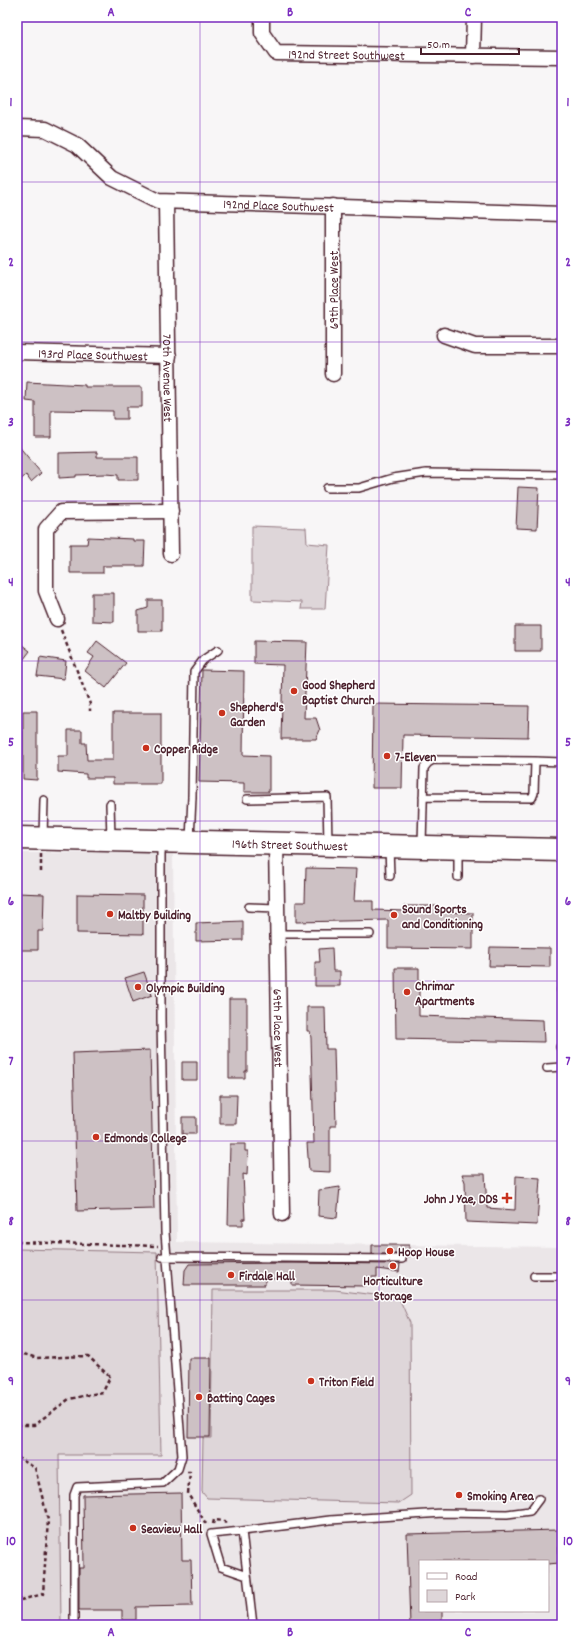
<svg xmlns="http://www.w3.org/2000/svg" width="579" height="1642" font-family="Dekko,sans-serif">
<rect width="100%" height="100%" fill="#f8f6f7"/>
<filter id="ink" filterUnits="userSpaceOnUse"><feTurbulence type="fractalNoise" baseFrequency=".025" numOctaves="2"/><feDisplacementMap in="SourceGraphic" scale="8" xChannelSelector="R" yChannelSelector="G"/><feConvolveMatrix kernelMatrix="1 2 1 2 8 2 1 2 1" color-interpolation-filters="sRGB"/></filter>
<g filter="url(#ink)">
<path fill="#ebe6e8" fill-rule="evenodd" d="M17,853H173L177,1242L562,1247V1625H61L59,1455H161L157,1253L17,1249ZM420,1561H548V1611H420Z"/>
<path fill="#ded6d9" stroke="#947a82" d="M252,526L306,528L307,543L329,545L325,609H301L302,602L252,600Z
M17,1249L157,1252L161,1455H59L61,1625H17Z
M213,1290H335L399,1298L410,1323L411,1495L399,1503L207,1498L202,1492L203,1438H211Z"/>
<path fill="#cdc1c4" stroke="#4a1f2b" d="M27,382L85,385V387H142V407H127V419H113V411L51,410V437H35V402L26,401Z
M17,444L41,473L31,482L26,475L17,483Z
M97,452V457H138V480H118V475L105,474L76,475V477L59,478V453Z
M518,487L539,488L537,529L516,528Z
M88,537L133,539V541H145L144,566H103V573H70V544H87Z
M92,593H114V622L92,621Z
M148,600H162V631H138V611L148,608Z
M515,626H541V651H515Z
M17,641L30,651L17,668Z
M97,641L126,663L106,688L85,671L94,657L88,653Z
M254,641L307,642L304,718H316L320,730L316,739H281L283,665L254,664Z
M40,657L66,661L64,679L37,676Z
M202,670L244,671L243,755L269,756V792H244V783L199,782Z
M373,704L529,706L528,737L403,735L402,788H372Z
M23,711H37V780L23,779Z
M113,713H161V784H113V778H86V774L58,772V756H68V730H82V743H86L87,760H113Z
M306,868L356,869L354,901H373V910L404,911V906H437V912L473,913V949L388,948V920L296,922V902H305Z
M17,893L44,894L43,931H38V950H17Z
M77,894L143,895V934L77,933Z
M243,921V940L196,941V923Z
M490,947L550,948V967L489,966Z
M332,948L333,971H340V986H315V962H320L319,949Z
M395,968H419V1016L543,1020L544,1042L396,1039Z
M144,972L152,995L133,1002L125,978Z
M229,999H247V1071H245V1078H229Z
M307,1007H325L326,1049H334L336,1126H330V1172L309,1171L307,1143H314L311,1038L310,1031H307Z
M150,1050L154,1209L77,1211L73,1053Z
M182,1062H197V1080H182Z
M220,1095H237L236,1124H220Z
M182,1117H196V1134H182Z
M230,1144H245V1151H248L247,1175L243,1174L245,1219H243V1225H228Z
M462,1174H485L487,1208L515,1210L516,1176L540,1178L537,1225L466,1222L465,1182Z
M340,1187L337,1218L318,1216L319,1190Z
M372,1245H409V1257L402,1254H372Z
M292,1263L400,1264L399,1272L377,1269V1277H365V1286L292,1285V1279H265V1285H184L185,1270L189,1264Z
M189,1358H211L210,1437H188Z
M181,1493L182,1560H191L192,1606L136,1607V1620H122V1610H79V1568H84L83,1495Z
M558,1530L559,1563L548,1564V1561H420V1611H442V1625H410L407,1534Z"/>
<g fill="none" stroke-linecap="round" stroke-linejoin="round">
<defs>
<path id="service" d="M327,488H359L393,478L426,473L562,475
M535,761L562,762
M247,799L327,797L328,844
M110,804L111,838
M43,836L44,800
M190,840L192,797L194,672L203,660L218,650
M422,844L424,768L428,763L433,760L535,761L534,793L532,798L423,797
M389,847L390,876
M458,877V849
M249,907L277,908
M278,934H370
M561,990H562
M560,1047H562
M547,1068L562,1067
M162,1257L402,1259
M534,1276H562
M242,1531L211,1534L221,1567L247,1576
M74,1625V1495L77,1487L163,1483L178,1469L182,1456L165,1232L161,1019V844
M253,1625L242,1531L330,1520L443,1513L507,1514L530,1511L539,1499"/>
<g id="minor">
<path id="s1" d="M262,17V33L276,53L562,57"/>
<path d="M473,56L474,17"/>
<path id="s2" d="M17,128L45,129L77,145L112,178L158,201L562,214"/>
<path id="s3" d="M166,202L171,554"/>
<path d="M333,206V374"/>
<path d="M444,335L475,346H562"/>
<path id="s4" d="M17,352L169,356"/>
<path d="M57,619L46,591V529L61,512L171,511"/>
<path id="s5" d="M276,842L282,1214"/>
</g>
<g id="primary">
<path id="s6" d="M17,838L562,850"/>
</g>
</defs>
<use href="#service" stroke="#4a1f2b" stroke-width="10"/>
<use href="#minor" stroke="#4a1f2b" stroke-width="17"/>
<use href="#primary" stroke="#4a1f2b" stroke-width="25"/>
<path stroke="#4a1f2b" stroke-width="2.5" stroke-dasharray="4 3" stroke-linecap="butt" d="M61,630L90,704V711
M41,854V874
M17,1242L158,1246
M17,1352L37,1358L88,1356L110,1377L103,1392L69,1399L34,1425H17
M17,1457L35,1468L48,1520L43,1594L17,1601
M187,1472H190L188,1494L206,1524H209
M213,1524L214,1520L225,1521V1524"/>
<use href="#service" stroke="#fff" stroke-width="7"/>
<use href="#minor" stroke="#fff" stroke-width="14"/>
<use href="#primary" stroke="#fff" stroke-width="22"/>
</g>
</g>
<path fill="none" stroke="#7b2cbf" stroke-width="1" stroke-opacity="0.55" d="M200,17V1625M379,17V1625M17,182H562M17,342H562M17,501H562M17,661H562M17,821H562M17,981H562M17,1141H562M17,1300H562M17,1460H562"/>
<g fill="#c8321e" stroke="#fff" stroke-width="1.5">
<circle cx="294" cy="691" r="4"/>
<circle cx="222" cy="713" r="4"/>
<circle cx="146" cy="748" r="4"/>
<circle cx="387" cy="756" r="4"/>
<circle cx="110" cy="914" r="4"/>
<circle cx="394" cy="915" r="4"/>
<circle cx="138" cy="987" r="4"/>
<circle cx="407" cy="992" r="4"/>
<circle cx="96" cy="1137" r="4"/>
<path d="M505 1192h4v4h4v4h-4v4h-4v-4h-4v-4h4z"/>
<circle cx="390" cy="1251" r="4"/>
<circle cx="393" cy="1266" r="4"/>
<circle cx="231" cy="1275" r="4"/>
<circle cx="311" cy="1381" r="4"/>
<circle cx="199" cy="1397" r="4"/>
<circle cx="459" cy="1495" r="4"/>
<circle cx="133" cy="1528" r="4"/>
</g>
<g text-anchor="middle" stroke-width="3" stroke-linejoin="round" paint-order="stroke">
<g font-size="13" fill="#4a1f2b" stroke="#fff">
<text dy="5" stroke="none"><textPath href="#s1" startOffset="111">192nd Street Southwest</textPath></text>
<text dy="5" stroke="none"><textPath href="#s2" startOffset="284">192nd Place Southwest</textPath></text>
<text transform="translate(333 290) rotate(-90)" y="5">69th Place West</text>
<text dy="5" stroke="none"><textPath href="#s4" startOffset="76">193rd Place Southwest</textPath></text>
<text dy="5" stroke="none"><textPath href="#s3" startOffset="176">70th Avenue West</textPath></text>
<text dy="5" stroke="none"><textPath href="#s6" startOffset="273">196th Street Southwest</textPath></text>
<text dy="5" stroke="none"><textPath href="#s5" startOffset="186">69th Place West</textPath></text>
</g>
<g font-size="13" font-weight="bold" fill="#4a1f2b" stroke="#fff" text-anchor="start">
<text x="302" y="689">Good Shepherd<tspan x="302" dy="15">Baptist Church</tspan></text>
<text x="230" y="711">Shepherd's<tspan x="230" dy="15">Garden</tspan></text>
<text x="154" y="753">Copper Ridge</text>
<text x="395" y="761">7-Eleven</text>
<text x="402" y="913">Sound Sports<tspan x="402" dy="15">and Conditioning</tspan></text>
<text x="118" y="919">Maltby Building</text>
<text x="415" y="990">Chrimar<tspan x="415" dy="15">Apartments</tspan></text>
<text x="146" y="992">Olympic Building</text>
<text x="104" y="1142">Edmonds College</text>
<text x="498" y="1203" text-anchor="end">John J Yae, DDS</text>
<text x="398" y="1256">Hoop House</text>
<text x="239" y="1280">Firdale Hall</text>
<text x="393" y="1285" text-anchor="middle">Horticulture<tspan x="393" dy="15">Storage</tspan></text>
<text x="319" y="1386">Triton Field</text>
<text x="207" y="1402">Batting Cages</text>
<text x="467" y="1500">Smoking Area</text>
<text x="141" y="1533">Seaview Hall</text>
</g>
</g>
<rect width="579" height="1642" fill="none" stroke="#fff" stroke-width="44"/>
<rect x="419" y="1560" width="130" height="52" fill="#ffffff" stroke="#b7a5aa"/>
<rect x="427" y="1573" width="20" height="6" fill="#ffffff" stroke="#b7a5aa"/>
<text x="455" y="1580" font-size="12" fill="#4a1f2b">Road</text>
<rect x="427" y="1590" width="20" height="12" fill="#ded6d9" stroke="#b7a5aa"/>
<text x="455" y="1600" font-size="12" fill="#4a1f2b">Park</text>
<path d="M421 48v6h98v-6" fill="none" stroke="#4a1f2b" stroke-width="2"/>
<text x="427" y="48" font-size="12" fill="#4a1f2b" stroke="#ffffff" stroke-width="3" paint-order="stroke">50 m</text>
<rect x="22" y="22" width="535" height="1598" fill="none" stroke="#7b2cbf" stroke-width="1.5"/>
<g font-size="13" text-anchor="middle" font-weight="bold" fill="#7b2cbf">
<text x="111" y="16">A</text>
<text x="290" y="16">B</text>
<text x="468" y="16">C</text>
<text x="11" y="106">1</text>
<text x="568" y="106">1</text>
<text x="11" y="266">2</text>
<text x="568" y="266">2</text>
<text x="11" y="426">3</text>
<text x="568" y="426">3</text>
<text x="11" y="586">4</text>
<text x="568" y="586">4</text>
<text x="11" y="746">5</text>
<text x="568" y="746">5</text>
<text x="11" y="905">6</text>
<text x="568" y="905">6</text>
<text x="11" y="1065">7</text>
<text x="568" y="1065">7</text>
<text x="11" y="1225">8</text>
<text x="568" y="1225">8</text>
<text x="11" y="1385">9</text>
<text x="568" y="1385">9</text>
<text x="11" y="1545">10</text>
<text x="568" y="1545">10</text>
<text x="111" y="1636">A</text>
<text x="290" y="1636">B</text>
<text x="468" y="1636">C</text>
</g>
</svg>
